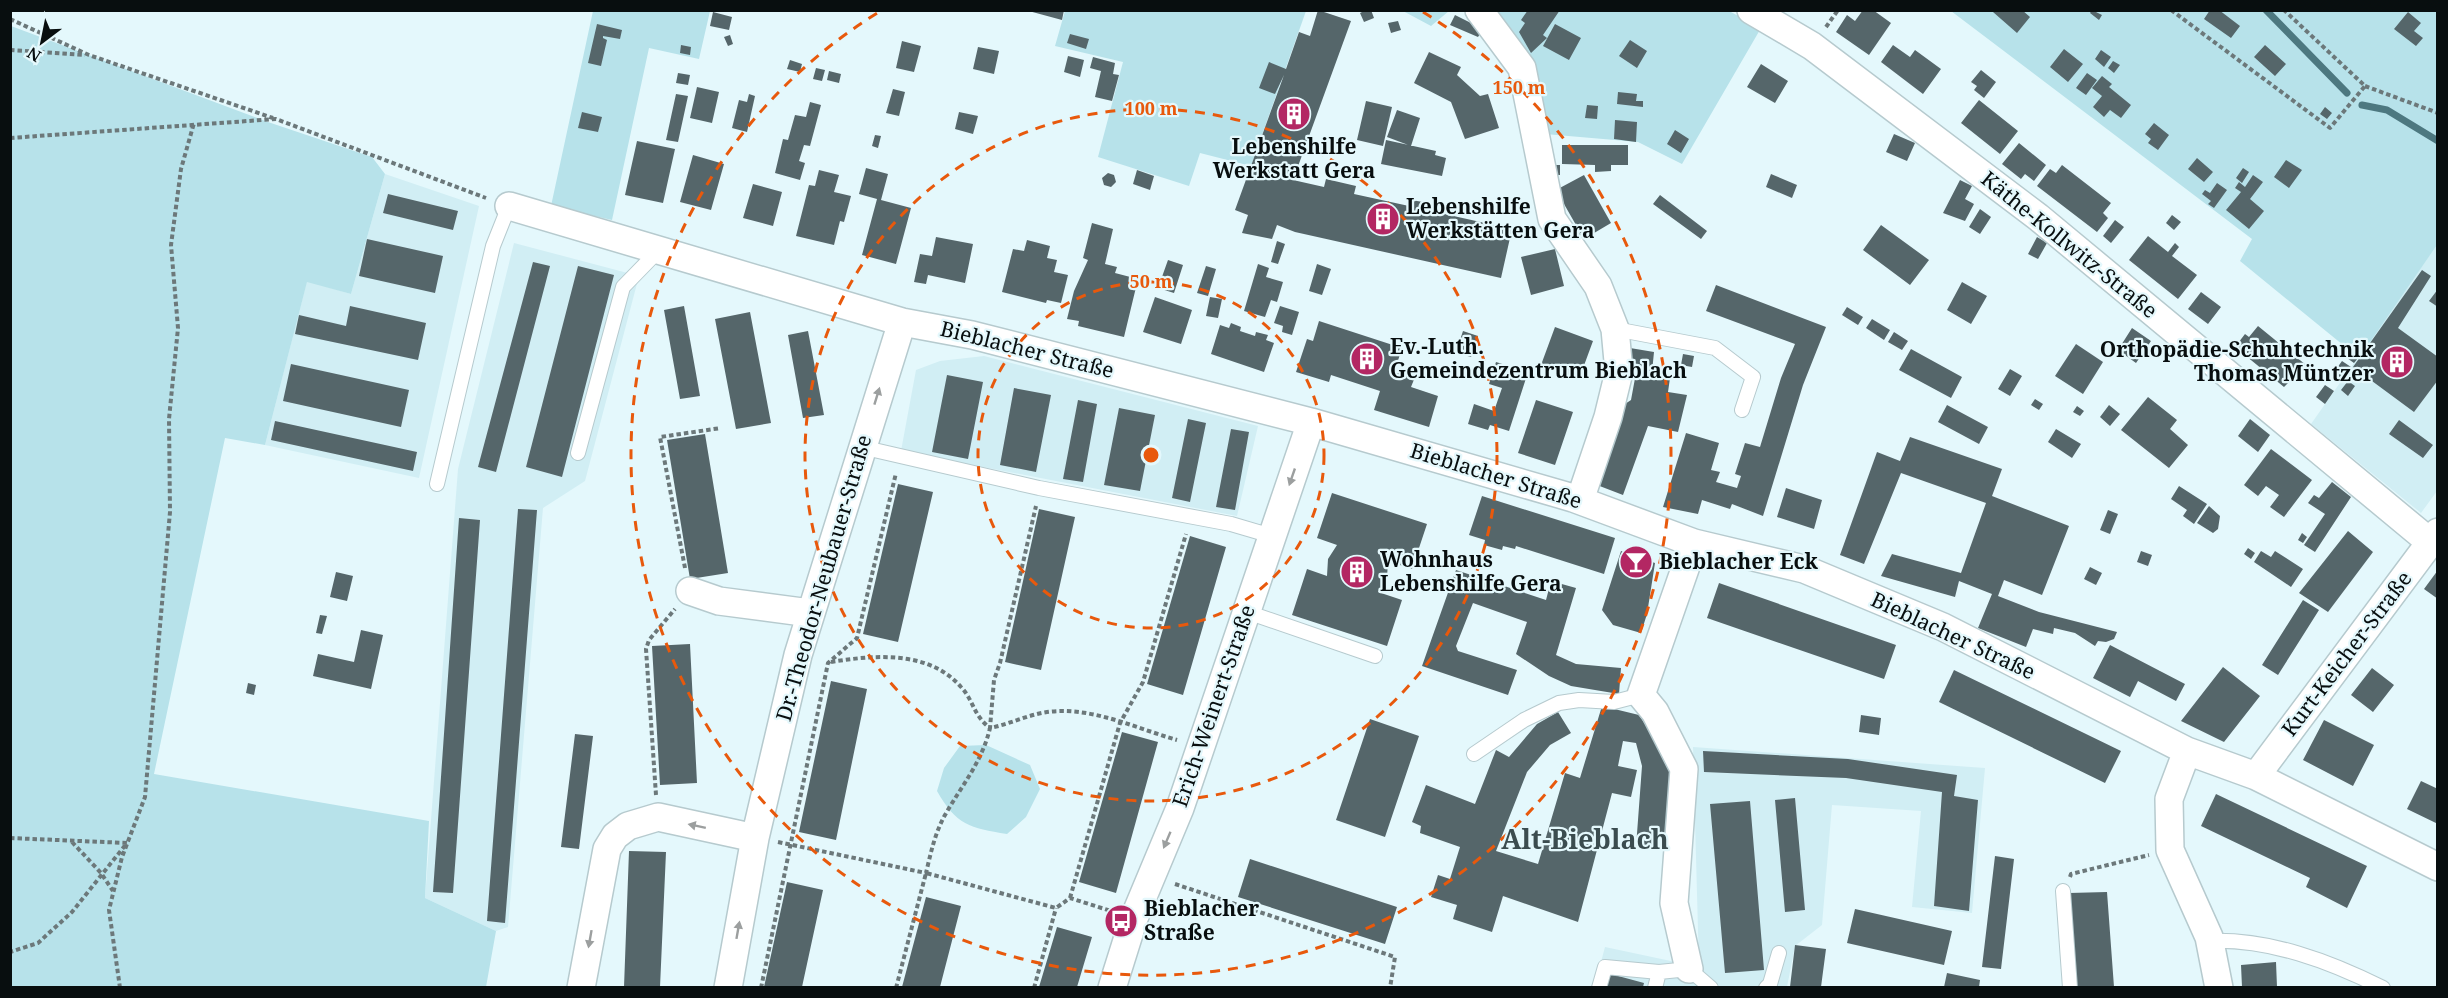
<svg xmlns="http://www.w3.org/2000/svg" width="2448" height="998" font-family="'Noto Serif',serif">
<rect width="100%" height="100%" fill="#e4f8fc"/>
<path fill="#d1eef4" d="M385,174L479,206L419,478L265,445L307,281L351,294Z
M514,243L639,276L585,481L543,508L508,927L496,931L425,898L458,469Z
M2437,245V491L2421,513L2311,424Z
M984,356L1258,426L1237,516L901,451L916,370L940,361Z
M1693,747L1985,768L1972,913L1912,907L1921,811L1832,805L1822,925L1795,946L1787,987L1594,988L1605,947L1699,967Z"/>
<path fill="#b7e2ea" d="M593,11H710L699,59L649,48L612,220L551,206Z
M1065,11H1306L1251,166L1200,153L1189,186L1098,157L1123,62L1055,46Z
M1403,11H1449L1431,26Z
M1498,11H1729L1761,28L1682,164L1638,142L1545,134L1533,63Z
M1951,11H2437V245L2359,358L2240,261L2252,239Z
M11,26L268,122L372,157L385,174L351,294L307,282L265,445L225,438L154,774L429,821L425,898L496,931L486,987H11Z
M986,745L1030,765L1040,789L1026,817L1007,834C970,828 956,825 937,791L944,768L960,746Z"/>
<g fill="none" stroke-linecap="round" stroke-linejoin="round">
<path stroke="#4d7880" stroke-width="7" d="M2266,10L2347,93
M2362,105L2387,110L2438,141"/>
</g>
<path fill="#55666a" d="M1025,10H1064L1062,20Z
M1318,10L1351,21L1293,180L1324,187L1326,179L1356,186L1354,194L1409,206L1411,200L1423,202L1422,209L1512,229L1501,278L1295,232L1277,225L1272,239L1242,233L1248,215L1235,210L1284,75L1275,94L1259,88L1269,62L1286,69L1299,32L1310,36Z
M1366,10H1371L1374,18L1364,22L1360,13Z
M1528,10H1560L1543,35L1547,38L1531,53L1519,32L1525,23L1521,20Z
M1863,10H1873L1891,23L1869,55L1836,32L1847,15L1855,21Z
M1995,10H2022L2030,17L2017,33L1993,12Z
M2092,10L2102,15L2099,20L2090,13Z
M2210,10H2219L2240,26L2231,38L2204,19Z
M713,12L732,17L729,30L710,26Z
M2408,12L2421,23L2414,31L2423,38L2416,46L2394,29Z
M1455,15L1483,29L1478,37L1450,25Z
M1398,21L1401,30L1391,33L1388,23Z
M597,24L622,30L620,39L603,36V38L607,40L601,66L588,63Z
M1555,24L1581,38L1569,60L1543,46Z
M1070,34L1089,39L1086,49L1067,43Z
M730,35L733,44L728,46L724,37Z
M1630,40L1647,51L1637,68L1619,56Z
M902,41L921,46L914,72L896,68Z
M681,45L691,47L690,55L680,53Z
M1893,45L1910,57L1915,50L1941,69L1923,94L1881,62Z
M2265,45L2286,64L2275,76L2254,57Z
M978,47L999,51L994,74L973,69Z
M2064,49L2083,64L2068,82L2050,67Z
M2101,50L2111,57L2104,67L2095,59Z
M1429,52L1461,67L1457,75L1480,96L1488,94L1499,128L1465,139L1451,102L1414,83Z
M1068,56L1084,60L1080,77L1064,72Z
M1093,57L1115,63L1113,74L1119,75L1112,101L1095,97L1101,71L1090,68Z
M790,60L802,64L800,72L787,69Z
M2113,61L2120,65L2114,73L2108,68Z
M1761,64L1788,81L1775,103L1747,87Z
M816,68L825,70L822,81L813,79Z
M1981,70L1996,82L1984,98L1974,90L1977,86L1971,82Z
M829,71L841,74L839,83L827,80Z
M678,73L690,75L688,85L676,83Z
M2087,73L2097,80L2086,95L2076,88Z
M2102,76L2112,84L2109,87L2131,105L2121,118L2110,110L2104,117L2093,107L2102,96L2092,88Z
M697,87L719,92L712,123L690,118Z
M893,89L905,92L899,116L886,113Z
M1618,92L1637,94L1636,101H1643V107L1617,104Z
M676,94L688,96L678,142L666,140Z
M749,94L755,96L747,132L732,128L739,100L747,102Z
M1979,100L2018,131L2000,154L1961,123Z
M1366,101L1392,107L1383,146L1357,140Z
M810,102L821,105L810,146L804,145L799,161L805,163L800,180L775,173L783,139L788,140L795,115L806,117Z
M1587,105L1598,106L1597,119L1585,118Z
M2325,107L2332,113L2327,119L2320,114Z
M1397,110L1420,118L1411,146L1387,137Z
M582,112L602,117L598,132L578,128Z
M959,112L978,116L973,134L955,129Z
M1615,120L1637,122L1636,142L1614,139Z
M2154,123L2169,135L2158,150L2148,143L2151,139L2145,134Z
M1675,130L1689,139L1681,153L1667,144Z
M1894,134L1915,143L1907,161L1886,152Z
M875,135L881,136L878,148L872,146Z
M1386,140L1436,151L1435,155L1446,158L1442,176L1381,164Z
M637,141L675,149L663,203L625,195Z
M2019,143L2046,165L2034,181L2025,174L2021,179L2002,164Z
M1562,145H1628V165H1611V171L1595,172V165L1562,164Z
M693,155L724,164L711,210L680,202Z
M2197,158L2213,172L2204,182L2188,169Z
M2286,160L2302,170L2289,188L2274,177Z
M1553,165H1560V175H1553Z
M2062,165L2111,203L2103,213L2108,218L2097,232L2037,186L2050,169L2056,173Z
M866,168L888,174L881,200L911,208L896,264L862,255L877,199L859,194Z
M2243,168L2249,172L2242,183L2236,178Z
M819,170L839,175L834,192L851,196L844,222L840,221L834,245L796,236L809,185L815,186Z
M1137,170L1154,176L1150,190L1133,184Z
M1108,173L1114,175L1116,182L1111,187L1104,185L1102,178Z
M1771,174L1797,185L1792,198L1766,187Z
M1584,175L1611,223L1584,239L1556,190Z
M2253,175L2263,182L2250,199L2264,211L2249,229L2226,210L2241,192L2235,188L2239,182L2245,187Z
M1960,180L1972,186L1965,199L1974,204L1965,221L1943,213Z
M2217,183L2227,190L2214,208L2208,204L2211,201L2202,194L2205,190L2210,193Z
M753,184L782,192L773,226L743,218Z
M388,194L458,211L453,230L383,213Z
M1660,195L1707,231L1701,239L1653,204Z
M1980,209L1991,217L1980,234L1969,227Z
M2172,215L2181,222L2174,230L2166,223Z
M2115,220L2124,227L2111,243L2103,236Z
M1092,223L1113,229L1105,264L1117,267L1115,273L1138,279L1124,337L1078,326L1079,321L1067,319L1074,291L1088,260L1083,258Z
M1881,225L1929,260L1910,285L1863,250Z
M2148,236L2168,252L2175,243L2179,247L2172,256L2197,275L2178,299L2129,260Z
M936,237L973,244L965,283L928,275L926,284L914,282L920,254L932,256Z
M2037,237L2047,243L2038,259L2028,254Z
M367,239L443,256L435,293L359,276Z
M1027,240L1050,246L1047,258L1057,260L1054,272L1068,275L1061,303L1047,300L1046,303L1002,292L1013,249L1024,251Z
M1277,241L1285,244L1278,264L1271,262Z
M1555,249L1564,286L1531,295L1521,257Z
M1168,260L1183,265L1174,293L1158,288Z
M533,262L550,266L496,472L478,467Z
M1258,264L1269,268L1266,277L1283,282L1277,302L1271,300L1265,317L1244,311Z
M1317,264L1331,269L1322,295L1309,291Z
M578,266L614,275L562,477L526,467Z
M1206,266L1216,269L1208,296L1197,293Z
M2422,270L2431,276L2398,328L2438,357V380L2414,412L2353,367Z
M1962,282L1987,296L1971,324L1947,310Z
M1716,285L1826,327L1803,385L1763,516L1732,504L1730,509L1702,500L1698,514L1663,507L1686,433L1719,443L1711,470L1720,472L1716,482L1737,488L1741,476L1735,474L1745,443L1760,447L1781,378L1795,344L1706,311Z
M2438,289V307L2429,301Z
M2201,292L2221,307L2208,324L2188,309Z
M1155,297L1192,310L1181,344L1143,332Z
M1210,297L1222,299L1218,318L1206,316Z
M350,306L426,323L418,360L295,334L299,315L346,326Z
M684,306L700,396L680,399L664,310Z
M1280,306L1299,312L1292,335L1282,332L1283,326L1274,323Z
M1847,307L1863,317L1858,325L1842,315Z
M750,312L771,423L736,429L715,319Z
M1872,319L1890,330L1884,340L1866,328Z
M1319,321L1402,348L1395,370L1415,377L1411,387L1438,396L1429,427L1374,410L1380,391L1331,375L1329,382L1296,372L1307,339L1313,341Z
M1231,323L1241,327L1240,331L1255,336L1256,332L1268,335L1266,340L1274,343L1264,372L1211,354L1220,325L1229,328Z
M2258,326L2306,365L2284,387L2235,347L2245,334L2249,337Z
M1555,327L1593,341L1579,379L1541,365Z
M2132,328L2151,341L2136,363L2118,350Z
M808,331L824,415L803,418L788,335Z
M1463,331L1478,336L1471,357L1460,354L1464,344L1459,343Z
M1894,332L1908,341L1902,350L1888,342Z
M2076,344L2103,362L2083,394L2055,376Z
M1630,348L1654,352L1652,372L1630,368Z
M1911,349L1962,377L1951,398L1899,370Z
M2347,351L2358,358L2354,363L2344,356Z
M1683,354L1694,356L1692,367L1681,365Z
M2342,361L2351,367L2341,381L2332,375Z
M1496,362L1528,372L1509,431L1490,425L1488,430L1468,424L1474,404L1494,411L1502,388L1489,384Z
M291,364L409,390L401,427L283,401Z
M2010,369L2022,376L2010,396L1998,389Z
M1636,373L1670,378L1668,392L1687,395L1678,432L1648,426L1623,495L1597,485L1625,404L1631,400Z
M947,375L983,382L968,459L932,452Z
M2348,381L2355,386L2348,396L2341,390Z
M2325,385L2334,391L2325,404L2316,397Z
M1014,388L1051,395L1036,472L1000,465Z
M2148,397L2177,420L2170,429L2188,445L2169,468L2121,430Z
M2035,399L2043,404L2039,410L2031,405Z
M1078,400L1097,404L1083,482L1063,479Z
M1536,400L1573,412L1555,465L1518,453Z
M1947,405L1988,427L1979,444L1938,422Z
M2109,405L2120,414L2110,426L2100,417Z
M2077,406L2084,411L2080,416L2073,412Z
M1119,408L1155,415L1140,491L1104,485Z
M1188,419L1206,423L1190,502L1172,498Z
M2250,419L2270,435L2258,452L2238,436Z
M2399,420L2433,445L2423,458L2389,434Z
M275,421L417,452L413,471L271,440Z
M1231,429L1249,432L1235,510L1216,507Z
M2056,429L2081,444L2072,458L2048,442Z
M705,434L728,573L690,579L667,440Z
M1910,437L2002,469L1992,496L2069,526L2042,595L2004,580L1998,596L2039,612L2117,632L2114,639L2106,642L2098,641L2095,646L2075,633L2054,628L2053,634L2033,629L2026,647L1978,628L1992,594L1959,581L1955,597L1881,576L1892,554L1961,573L1986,503L1901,473L1864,564L1840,555L1877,452L1900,461Z
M2271,449L2312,480L2284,517L2270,507L2279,495L2266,486L2258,496L2244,485Z
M2332,482L2351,497L2315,552L2304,545L2325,514L2308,503L2314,495L2319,498Z
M898,484L933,492L898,642L863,634Z
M2179,486L2207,504L2194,524L2183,516L2187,510L2171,499Z
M1786,488L1822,500L1814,529L1777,517Z
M1332,493L1427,524L1412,569L1388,561L1387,578L1378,592L1402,600L1387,646L1292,615L1307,569L1327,576L1328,559L1337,545L1317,538Z
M1482,496L1615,538L1604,574L1516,546L1515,549L1503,546L1502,550L1484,545L1485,540L1469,535Z
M2209,506L2220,516L2218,529L2213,533L2197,523Z
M518,509L537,510L505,923L487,921Z
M1039,509L1075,517L1041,670L1005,662Z
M2108,510L2118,514L2110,534L2100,530Z
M459,518L480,520L453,893L433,892Z
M2348,531L2373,552L2328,612L2299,593Z
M2302,533L2307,537L2303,543L2298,540Z
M1190,536L1226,547L1183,695L1147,684Z
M2248,548L2255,553L2251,559L2244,554Z
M1621,551L1655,563L1647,614L1641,633L1613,625L1602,610Z
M2141,551L2152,555L2148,566L2137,562Z
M2261,551L2271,557L2275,551L2303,569L2291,587L2254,562Z
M2090,567L2102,573L2096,585L2084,579Z
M1456,570L1546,600L1551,581L1576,588L1556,655L1576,664L1621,668L1619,694L1571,686L1549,676L1516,654L1527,622L1473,603L1456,646L1458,651L1517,670L1508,695L1422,666Z
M2438,570V599L2424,589Z
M336,572L353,576L347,601L330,597Z
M1719,583L1896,645L1884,679L1707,618Z
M2303,600L2319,610L2278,675L2262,665Z
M320,615L327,616L322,634L316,633Z
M361,630L383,635L371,689L313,676L318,654L354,662Z
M690,644L697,783L660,785L652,646Z
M2110,645L2185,684L2176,701L2138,681L2130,697L2093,678Z
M2223,667L2260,696L2224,742L2181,721Z
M2372,668L2394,685L2373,712L2351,695Z
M1954,670L2121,751L2105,783L1939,702Z
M831,681L867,689L836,840L799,832Z
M248,683L256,685L254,695L246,693Z
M1602,706L1639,715L1665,755L1670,773L1666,848L1636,847L1642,766L1636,743L1623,741L1618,766L1637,770L1631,797L1612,793L1578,922L1503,896L1492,932L1453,919L1457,905L1431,897L1438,875L1450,879L1460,847L1420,833L1421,826L1412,822L1426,785L1475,804L1496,750L1509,757L1537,724L1558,712L1571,733L1550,745L1527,772L1496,851L1538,864L1565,773L1580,778Z
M1861,715L1881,718L1879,735L1859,732Z
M1370,719L1419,736L1385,837L1336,820Z
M2324,720L2374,745L2353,786L2303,760Z
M1122,732L1158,742L1116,893L1079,882Z
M575,734L593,736L579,849L561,847Z
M1703,751L1848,759L1957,775L1954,796L1978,800L1969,911L1934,906L1942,792L1846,778L1704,772Z
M2421,781L2438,789V824L2407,809Z
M2216,794L2367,866L2347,908L2306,887L2310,878L2201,826Z
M1795,798L1805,910L1785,912L1775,800Z
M1750,801L1764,970L1725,973L1710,804Z
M629,851L666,852L660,987H624Z
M1995,856L2014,859L2001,969L1982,967Z
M1250,859L1397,907L1385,944L1238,897Z
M787,882L823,890L802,987H764Z
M2107,892L2114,987H2076L2069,893Z
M926,897L961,906L940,987H902Z
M1855,909L1952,931L1944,965L1847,943Z
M1057,927L1092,937L1077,987H1039Z
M1795,945L1826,949L1821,987H1790Z
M2276,962L2277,987H2242L2241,965Z
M1607,973L1644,983L1643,987H1603Z
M1947,973L1980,980L1979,987H1944Z"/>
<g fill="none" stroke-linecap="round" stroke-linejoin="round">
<defs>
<path id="service" d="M1615,329L1715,348L1753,377L1742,410
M861,447L1039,488L1231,524L1272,536
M578,453L623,287L659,250
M437,484L493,246L509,206
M1247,612L1375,656
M1474,754L1524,720L1559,703L1579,700L1614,702L1641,695
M2063,891L2070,988
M2210,941C2270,939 2329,961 2383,988
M1599,988L1605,967L1659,972L1689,969L1711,988
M1655,988L1659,972
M1766,988L1770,984L1779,953"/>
<path id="minor" d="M1479,10L1522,68L1552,219L1598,286L1615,329L1619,372L1608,417L1580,500
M1751,10L1812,46L2038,217L2430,542
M509,206L902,322L972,335L1311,422L1573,498L1694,543L1804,569L1943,627L2187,751L2256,776L2438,867
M690,591L719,601L810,613
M2187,751L2169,799L2170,850L2209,937L2219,988
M2256,776L2438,532
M1689,969L1674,903L1684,769L1655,712L1641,695L1694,543
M581,988L607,849L615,836L628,826L658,817L755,838
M728,988L755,838L798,655L902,322
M1112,988L1134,918L1180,808L1311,422"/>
</defs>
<use href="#service" stroke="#b6cace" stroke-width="16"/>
<use href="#minor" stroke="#b6cace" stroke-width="30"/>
<path stroke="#6c787a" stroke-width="4" stroke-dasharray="4.5 3" stroke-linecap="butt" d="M2171,10L2330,128L2365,86L2284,10
M10,19L89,55L273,118
M1826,27L1838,10
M10,50L85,55
M2365,86L2438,113
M10,138L276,119L486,198
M685,568L660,437L721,428
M831,662C874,655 929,650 961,687C974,701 973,715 990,728L994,680L1000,663L1036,506
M656,795L646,649L649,640L675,609
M10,838L127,843L72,912L38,943L10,952
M72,842L101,873L113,891
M778,842L926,873C931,852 935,833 945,815C962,785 982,762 990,728C1010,724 1027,715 1047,712C1091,706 1135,728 1177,740
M2070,877L2071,874L2149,855
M1175,884L1395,957L1390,988
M1070,898L1120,723L1143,682L1186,534
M120,988L109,910L122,857L145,797L170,512L169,419L178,328L171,245L181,169L194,123
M761,988L828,663L857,638L896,473
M896,988L926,873L1056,908L1070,898L1111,911
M1034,988L1056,908"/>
<use href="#service" stroke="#fff" stroke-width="14"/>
<use href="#minor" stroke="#fff" stroke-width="27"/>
</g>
<defs><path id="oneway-solid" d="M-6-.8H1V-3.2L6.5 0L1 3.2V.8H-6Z" transform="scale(1.5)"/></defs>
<g fill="#9c9f9f">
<use href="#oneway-solid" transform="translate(877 396) rotate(-73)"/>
<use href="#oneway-solid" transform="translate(1292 477) rotate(109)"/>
<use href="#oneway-solid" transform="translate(697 826) rotate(-168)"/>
<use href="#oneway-solid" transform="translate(1167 840) rotate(113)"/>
<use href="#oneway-solid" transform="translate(738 930) rotate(-80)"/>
<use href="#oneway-solid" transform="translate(590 939) rotate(100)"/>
</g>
<g fill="none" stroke="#e8590c" stroke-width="3" stroke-dasharray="10 8">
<circle cx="1151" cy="455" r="173"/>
<circle cx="1151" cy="455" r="346"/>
<path d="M1423 12A520 520 0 1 1 879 12"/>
</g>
<defs>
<symbol id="building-disc" viewBox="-11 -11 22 22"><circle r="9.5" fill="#b32763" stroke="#e4f8fc"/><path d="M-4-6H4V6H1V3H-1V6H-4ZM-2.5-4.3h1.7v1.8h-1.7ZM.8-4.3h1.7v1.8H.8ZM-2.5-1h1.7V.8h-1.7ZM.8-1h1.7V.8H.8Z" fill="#fff"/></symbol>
<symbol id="bar-disc" viewBox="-11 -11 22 22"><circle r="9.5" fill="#b32763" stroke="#e4f8fc"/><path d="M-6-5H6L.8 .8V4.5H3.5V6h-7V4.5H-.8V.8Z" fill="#fff"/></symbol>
<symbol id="bus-disc" viewBox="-11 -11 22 22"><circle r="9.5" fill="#b32763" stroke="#e4f8fc"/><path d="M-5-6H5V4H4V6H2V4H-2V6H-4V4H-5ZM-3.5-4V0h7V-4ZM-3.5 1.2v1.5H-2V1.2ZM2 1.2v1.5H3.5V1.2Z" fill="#fff"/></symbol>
</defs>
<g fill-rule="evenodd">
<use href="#building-disc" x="1275" y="95" width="38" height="38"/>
<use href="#building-disc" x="1364" y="200" width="38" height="38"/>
<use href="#building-disc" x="1348" y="340" width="38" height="38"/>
<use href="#building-disc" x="2378" y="343" width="38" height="38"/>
<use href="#bar-disc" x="1617" y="543" width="38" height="38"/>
<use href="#building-disc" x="1338" y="553" width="38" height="38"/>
<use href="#bus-disc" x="1102" y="902" width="38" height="38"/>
</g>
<g text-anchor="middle" stroke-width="4.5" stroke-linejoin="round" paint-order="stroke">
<g font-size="21" font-weight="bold" fill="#080e0f" stroke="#e4f8fc" text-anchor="start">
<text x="1294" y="154" text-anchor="middle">Lebenshilfe<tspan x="1294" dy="24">Werkstatt Gera</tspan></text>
<text x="1406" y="214">Lebenshilfe<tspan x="1406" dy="24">Werkstätten Gera</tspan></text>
<text x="1390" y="354">Ev.-Luth.<tspan x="1390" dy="24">Gemeindezentrum Bieblach</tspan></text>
<text x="2374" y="357" text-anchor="end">Orthopädie-Schuhtechnik<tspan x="2374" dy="24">Thomas Müntzer</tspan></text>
<text x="1380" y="567">Wohnhaus<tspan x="1380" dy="24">Lebenshilfe Gera</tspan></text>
<text x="1659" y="569">Bieblacher Eck</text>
<text x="1144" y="916">Bieblacher<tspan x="1144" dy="24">Straße</tspan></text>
</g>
<g font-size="21" fill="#080e0f" stroke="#e4f8fc">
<text transform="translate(2069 245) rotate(39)" y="7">Käthe-Kollwitz-Straße</text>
<text transform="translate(1027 350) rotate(14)" y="7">Bieblacher Straße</text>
<text transform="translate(1496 476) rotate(17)" y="7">Bieblacher Straße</text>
<text transform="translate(824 578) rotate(-74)" y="7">Dr.-Theodor-Neubauer-Straße</text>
<text transform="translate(1953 636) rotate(25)" y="7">Bieblacher Straße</text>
<text transform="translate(2347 654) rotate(-53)" y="7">Kurt-Keicher-Straße</text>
<text transform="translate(1214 706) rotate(-71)" y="7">Erich-Weinert-Straße</text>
</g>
<g font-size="27" font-weight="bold" fill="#3b4c4f" stroke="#e4f8fc">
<text x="1585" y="849">Alt-Bieblach</text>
</g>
</g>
<circle cx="1151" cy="455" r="9" fill="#e8590c" stroke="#e4f8fc" stroke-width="3"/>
<g font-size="18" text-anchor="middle" font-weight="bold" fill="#e8590c" stroke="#e4f8fc" stroke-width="4.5" stroke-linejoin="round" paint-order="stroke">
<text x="1519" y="94">150 m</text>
<text x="1151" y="115">100 m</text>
<text x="1151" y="288">50 m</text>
</g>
<rect width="2448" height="998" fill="none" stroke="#080e0f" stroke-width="24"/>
<g transform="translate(42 42) rotate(212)" stroke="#e4f8fc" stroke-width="4.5" paint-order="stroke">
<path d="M0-4.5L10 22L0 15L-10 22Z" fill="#080e0f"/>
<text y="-9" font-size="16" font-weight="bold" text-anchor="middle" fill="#080e0f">N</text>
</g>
</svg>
